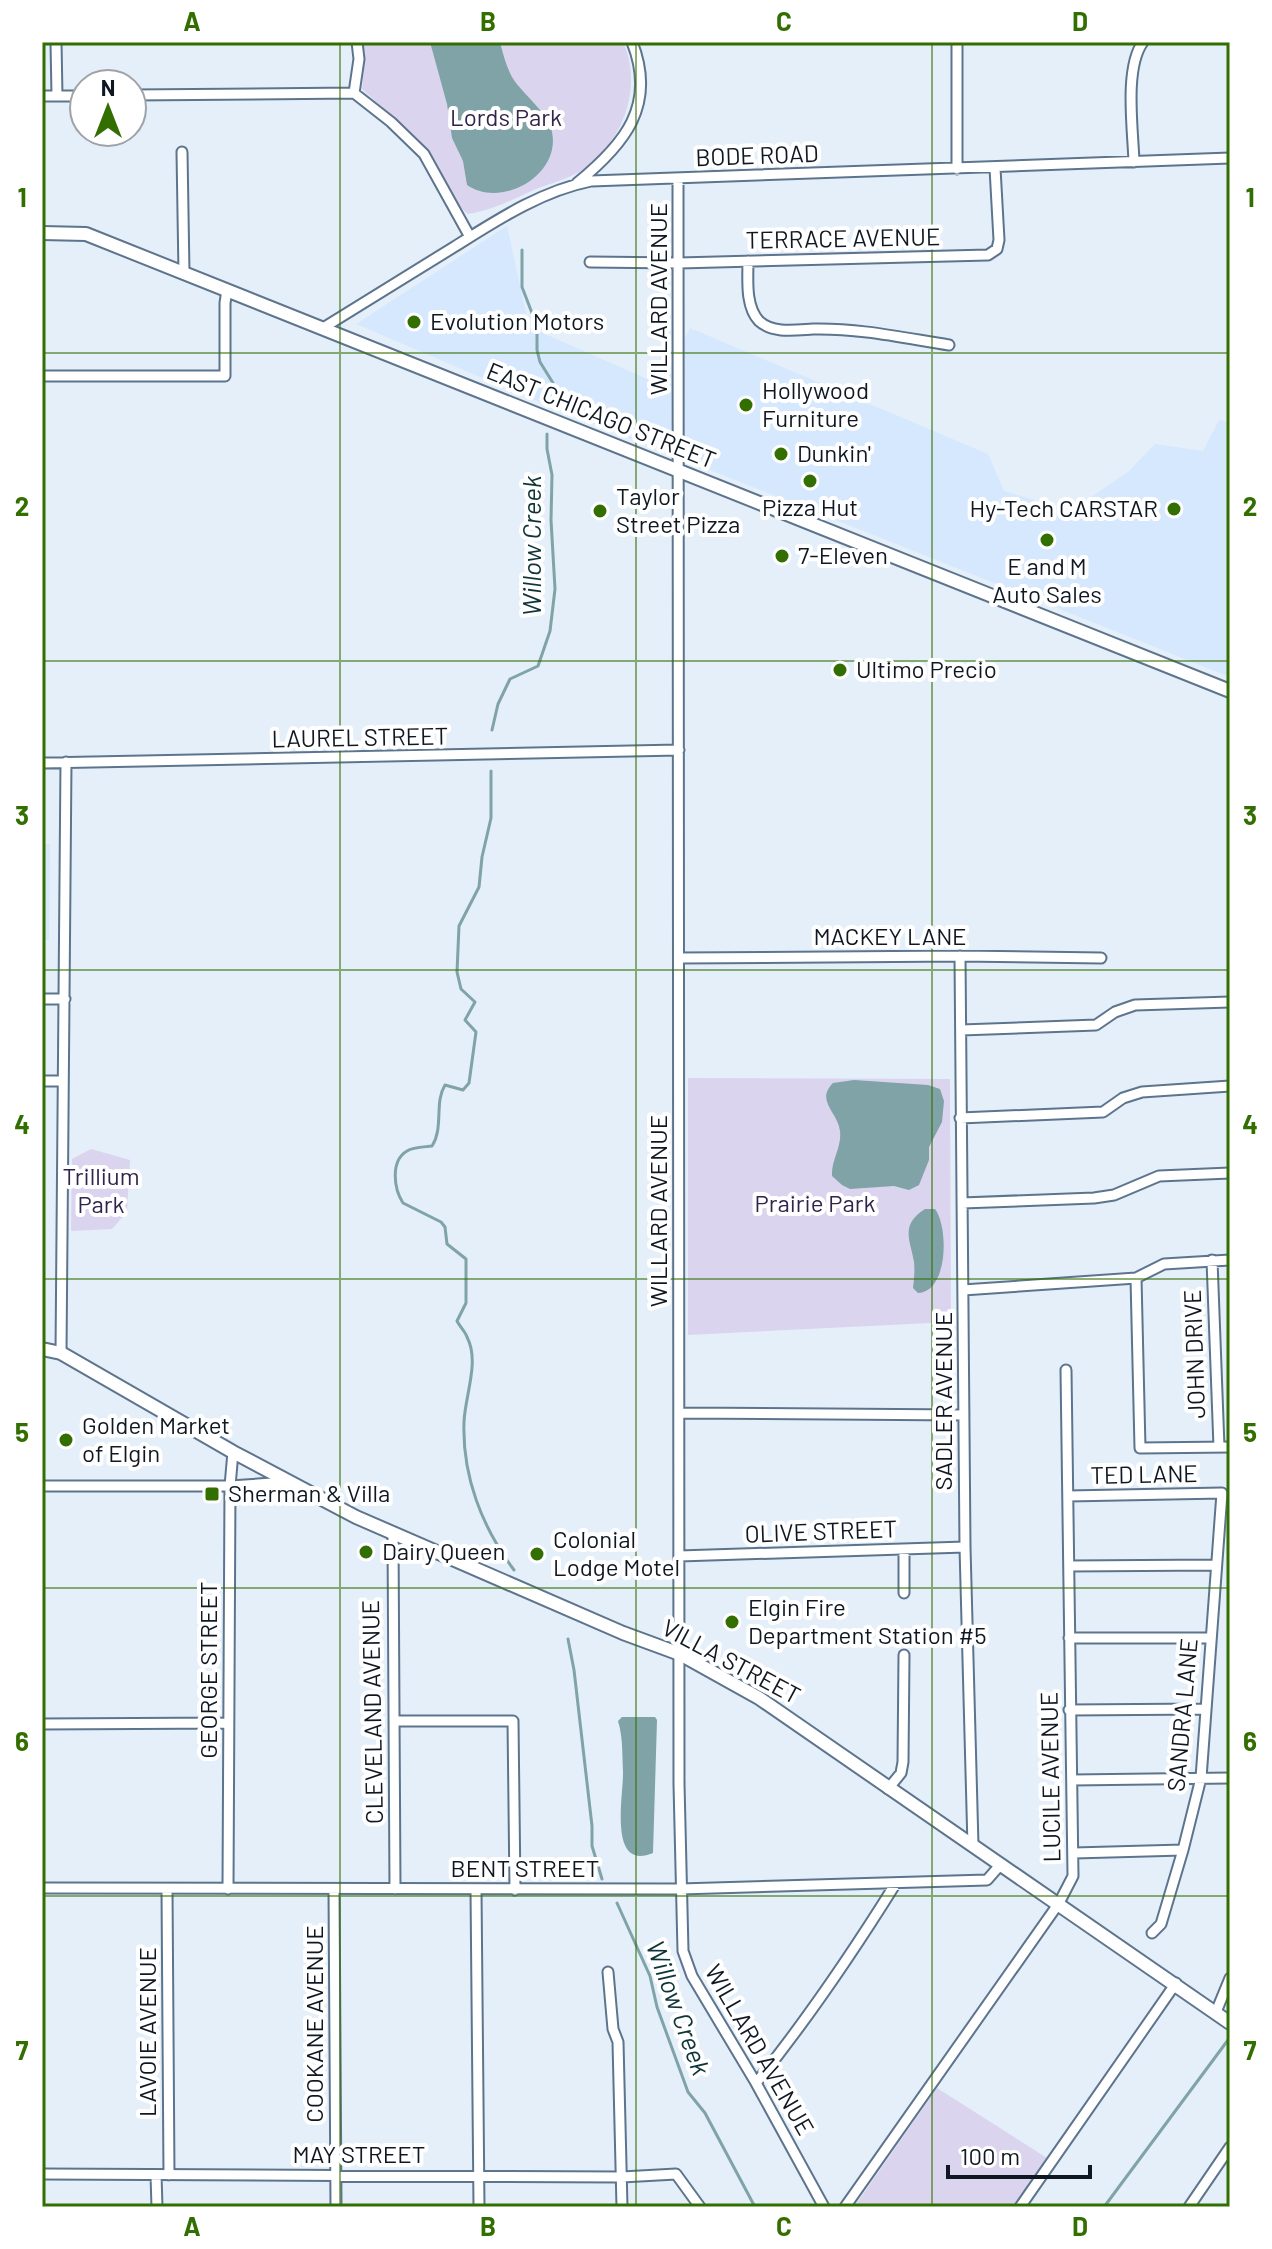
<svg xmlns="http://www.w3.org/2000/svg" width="1272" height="2249" font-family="Barlow,sans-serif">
<rect width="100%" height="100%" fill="#e4effa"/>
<path fill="#d6e8fd" d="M507,226L529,327L661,385L690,328L988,454L1004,491L1071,511L1129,471L1155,444L1203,451L1219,420L1230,422V677L527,397L356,324Z
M42,844H50L49,940H42Z"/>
<path fill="#dbd4ee" d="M363,42H623C644,88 622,145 579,172C563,181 543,185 527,193C508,202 489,211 468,214C451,203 440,164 426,147L362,89L365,55Z
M688,1078L950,1079L951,1322L688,1335Z
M91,1149L130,1160L127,1212L112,1229L71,1231L72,1159Z
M937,2088L1047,2158L1014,2207H854Z"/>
<path fill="#7fa3a7" d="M430,42H500C503,54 506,66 512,77C522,94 549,113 552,132C561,175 502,209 467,185L463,161L452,138L447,104Z
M854,1080L928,1085L940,1089L944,1101L942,1122L929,1147V1160L919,1185L909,1190L894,1186L850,1189L842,1185L832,1176C831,1160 842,1147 840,1131C838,1112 815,1101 833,1083Z
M925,1209H935C949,1228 948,1292 918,1293L913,1288C914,1279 915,1271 914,1262C910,1239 900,1225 925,1209Z
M622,1717H655L657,1720L653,1853C607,1872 624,1793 623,1771C622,1754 623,1737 618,1721Z"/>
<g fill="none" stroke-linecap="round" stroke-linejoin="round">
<path stroke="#7fa3a7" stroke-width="3" d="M522,250V287L537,326V350L540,362L553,383V395
M492,730L498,704L510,679L538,666L550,631L555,589L551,520L552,475L547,449V434
M491,771V818L482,857L479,887L459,926L457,972L461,989L475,1002L465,1020L476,1032L469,1083L463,1090L445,1085C434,1103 444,1127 432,1146C425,1147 413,1147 407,1151C390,1161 394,1189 403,1203L441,1222L445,1227L447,1244L466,1259V1303L457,1321C460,1327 465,1331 467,1337C480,1362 465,1395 464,1422C462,1476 482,1527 514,1570
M568,1639L574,1670L592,1826V1846L602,1879
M617,1903L650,1976L657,2007L688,2092L705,2113L755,2207
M1104,2207L1228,2040"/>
<defs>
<path id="minor" d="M56,42L57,96
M357,42L359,59L354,93L391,122L424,154L470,237
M132,95L354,93
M42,96H84
M182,152L184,273
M1134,162C1133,130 1124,68 1143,42
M957,169V42
M678,178L679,1784L683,1951L692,1976L756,2083L824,2207
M577,183C625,144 657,105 632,42
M748,261C748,279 745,306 759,321C773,334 796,330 813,329C859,328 904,338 949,345
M590,262L679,263L988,255L997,249L999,240L995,168
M323,328C367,301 410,274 454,247C497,220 541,191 591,181L1230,158
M42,376H225V303L227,290
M42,763L679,750
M960,956L965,1547L973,1846
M679,958L960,956L1101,958
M42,999H65
M961,1030L1096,1025L1115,1012L1135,1005L1230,1002
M42,1081H63
M960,1118L1103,1112L1123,1098L1142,1092L1230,1086
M962,1203L1094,1198L1114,1195L1159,1176L1230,1173
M1212,1260L1219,1447
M1136,1278L1140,1448L1230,1447
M963,1290L1136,1278L1164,1264L1230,1260
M61,1353L66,762
M679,1413L964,1415
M42,1486H230L286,1482
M1068,1496L1222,1493L1201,1778L1183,1850L1161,1924L1152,1933
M393,1535L395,1889
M904,1549V1593
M679,1556L965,1547
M1069,1566L1216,1565
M1069,1638H1211
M1069,1710L1206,1709
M395,1721H513L515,1890
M42,1724L228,1723
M1072,1780L1230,1778
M888,1789L901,1773L903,1762L904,1655
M1074,1853L1183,1850
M42,1888L680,1889L987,1880L1001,1864
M167,1889L169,2175
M228,1889L230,1486L233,1452
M334,1889L336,2207
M476,1890L479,2207
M608,1972L613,2029L618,2042L622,2207
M1216,2012L1230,1978
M756,2083C807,2020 853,1952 896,1883
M42,2174L622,2177L676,2174L700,2207
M156,2175L157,2207
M845,2207L1059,1903L1073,1876L1066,1370
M1020,2207L1176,1983
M1189,2207L1230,2147"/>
<path id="major" d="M42,233L86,234L1230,691
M42,1349L61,1353L233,1452L356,1517L623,1633L680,1654L759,1698L1230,2023"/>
</defs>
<use href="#minor" stroke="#5d748d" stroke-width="13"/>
<use href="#major" stroke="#5d748d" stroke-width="16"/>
<use href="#minor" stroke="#fff" stroke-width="9"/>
<use href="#major" stroke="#fff" stroke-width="12"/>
</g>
<path fill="none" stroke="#336e00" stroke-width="2" stroke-opacity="0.55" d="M340,42V2207M636,42V2207M932,42V2207M42,353H1230M42,661H1230M42,970H1230M42,1279H1230M42,1588H1230M42,1896H1230"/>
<g fill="#336e00" stroke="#fff" stroke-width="3">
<circle cx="414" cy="322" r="8"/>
<circle cx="746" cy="405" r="8"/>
<circle cx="781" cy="454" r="8"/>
<circle cx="810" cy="481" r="8"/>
<circle cx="1174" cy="509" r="8"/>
<circle cx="600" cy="511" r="8"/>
<circle cx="1047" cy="540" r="8"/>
<circle cx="782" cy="556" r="8"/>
<circle cx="840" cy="670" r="8"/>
<circle cx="66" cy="1440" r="8"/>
<rect x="204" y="1486" width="16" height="16" rx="4"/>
<circle cx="366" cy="1552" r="8"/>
<circle cx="537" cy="1554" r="8"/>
<circle cx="732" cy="1622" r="8"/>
</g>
<g text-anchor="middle" stroke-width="8" stroke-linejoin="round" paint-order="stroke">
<g font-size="24" fill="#31244b" stroke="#fff">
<text x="506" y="126">Lords Park</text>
<text x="101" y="1185">Trillium<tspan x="101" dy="28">Park</tspan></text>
<text x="815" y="1212">Prairie Park</text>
</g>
<g font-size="24" fill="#0f1822" stroke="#fff">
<text transform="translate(757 156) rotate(-2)" y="8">BODE ROAD</text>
<text transform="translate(843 239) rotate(-1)" y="8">TERRACE AVENUE</text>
<text transform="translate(659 299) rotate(-90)" y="8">WILLARD AVENUE</text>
<text transform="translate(601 416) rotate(22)" y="8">EAST CHICAGO STREET</text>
<text transform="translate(360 738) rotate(-1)" y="8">LAUREL STREET</text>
<text x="890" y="945">MACKEY LANE</text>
<text transform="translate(659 1211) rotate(-90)" y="8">WILLARD AVENUE</text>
<text transform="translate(1195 1354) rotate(-92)" y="8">JOHN DRIVE</text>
<text transform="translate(944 1401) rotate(-90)" y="8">SADLER AVENUE</text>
<text transform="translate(1144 1475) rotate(-1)" y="8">TED LANE</text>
<text transform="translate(821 1532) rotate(-2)" y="8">OLIVE STREET</text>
<text transform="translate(731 1662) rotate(28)" y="8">VILLA STREET</text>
<text transform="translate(209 1670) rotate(-90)" y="8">GEORGE STREET</text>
<text transform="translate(373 1712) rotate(-91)" y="8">CLEVELAND AVENUE</text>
<text transform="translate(1183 1715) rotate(-85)" y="8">SANDRA LANE</text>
<text transform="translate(1051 1777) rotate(-91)" y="8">LUCILE AVENUE</text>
<text x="525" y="1877">BENT STREET</text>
<text transform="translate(315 2024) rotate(-90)" y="8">COOKANE AVENUE</text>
<text transform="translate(148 2032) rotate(-90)" y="8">LAVOIE AVENUE</text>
<text transform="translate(759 2050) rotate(60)" y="8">WILLARD AVENUE</text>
<text x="359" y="2163">MAY STREET</text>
</g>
<g font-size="24" fill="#0f1822" stroke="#fff" text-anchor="start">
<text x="430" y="330">Evolution Motors</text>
<text x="762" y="399">Hollywood<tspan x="762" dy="28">Furniture</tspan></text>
<text x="797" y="462">Dunkin'</text>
<text x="616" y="505">Taylor<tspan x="616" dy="28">Street Pizza</tspan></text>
<text x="810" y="516" text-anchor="middle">Pizza Hut</text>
<text x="1158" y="517" text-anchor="end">Hy-Tech CARSTAR</text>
<text x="798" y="564">7-Eleven</text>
<text x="1047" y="575" text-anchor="middle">E and M<tspan x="1047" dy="28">Auto Sales</tspan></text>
<text x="856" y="678">Ultimo Precio</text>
<text x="82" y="1434">Golden Market<tspan x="82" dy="28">of Elgin</tspan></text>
<text x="228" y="1502">Sherman &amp; Villa</text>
<text x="553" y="1548">Colonial<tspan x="553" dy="28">Lodge Motel</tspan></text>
<text x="382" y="1560">Dairy Queen</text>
<text x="748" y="1616">Elgin Fire<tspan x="748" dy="28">Department Station #5</tspan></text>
</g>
<g font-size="26" font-style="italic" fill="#0f3438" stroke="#fff">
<text transform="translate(532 546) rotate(-90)" y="9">Willow Creek</text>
<text transform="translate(678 2008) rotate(70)" y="9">Willow Creek</text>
</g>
</g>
<rect width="1272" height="2249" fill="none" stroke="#ffffff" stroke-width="88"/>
<g transform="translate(108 108)"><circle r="38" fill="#ffffff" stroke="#9fa3a7" stroke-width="2"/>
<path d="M0-6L14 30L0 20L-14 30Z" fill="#336e00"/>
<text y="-12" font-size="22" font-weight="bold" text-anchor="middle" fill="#0f1822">N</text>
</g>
<path d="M948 2165v12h142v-12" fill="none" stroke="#0f1822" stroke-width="4"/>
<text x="960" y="2165" font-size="24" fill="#0f1822" stroke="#ffffff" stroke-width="6" paint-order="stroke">100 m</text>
<rect x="44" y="44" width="1184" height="2161" fill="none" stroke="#336e00" stroke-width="3"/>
<g font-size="26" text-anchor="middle" font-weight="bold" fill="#336e00">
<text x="192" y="31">A</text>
<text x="488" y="31">B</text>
<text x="784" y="31">C</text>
<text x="1080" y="31">D</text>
<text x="22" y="207">1</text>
<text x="1250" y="207">1</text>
<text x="22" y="516">2</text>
<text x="1250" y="516">2</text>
<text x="22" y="825">3</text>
<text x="1250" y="825">3</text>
<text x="22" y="1134">4</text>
<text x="1250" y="1134">4</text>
<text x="22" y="1442">5</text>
<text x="1250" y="1442">5</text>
<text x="22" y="1751">6</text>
<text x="1250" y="1751">6</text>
<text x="22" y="2060">7</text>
<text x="1250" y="2060">7</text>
<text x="192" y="2236">A</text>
<text x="488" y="2236">B</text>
<text x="784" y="2236">C</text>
<text x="1080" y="2236">D</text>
</g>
</svg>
